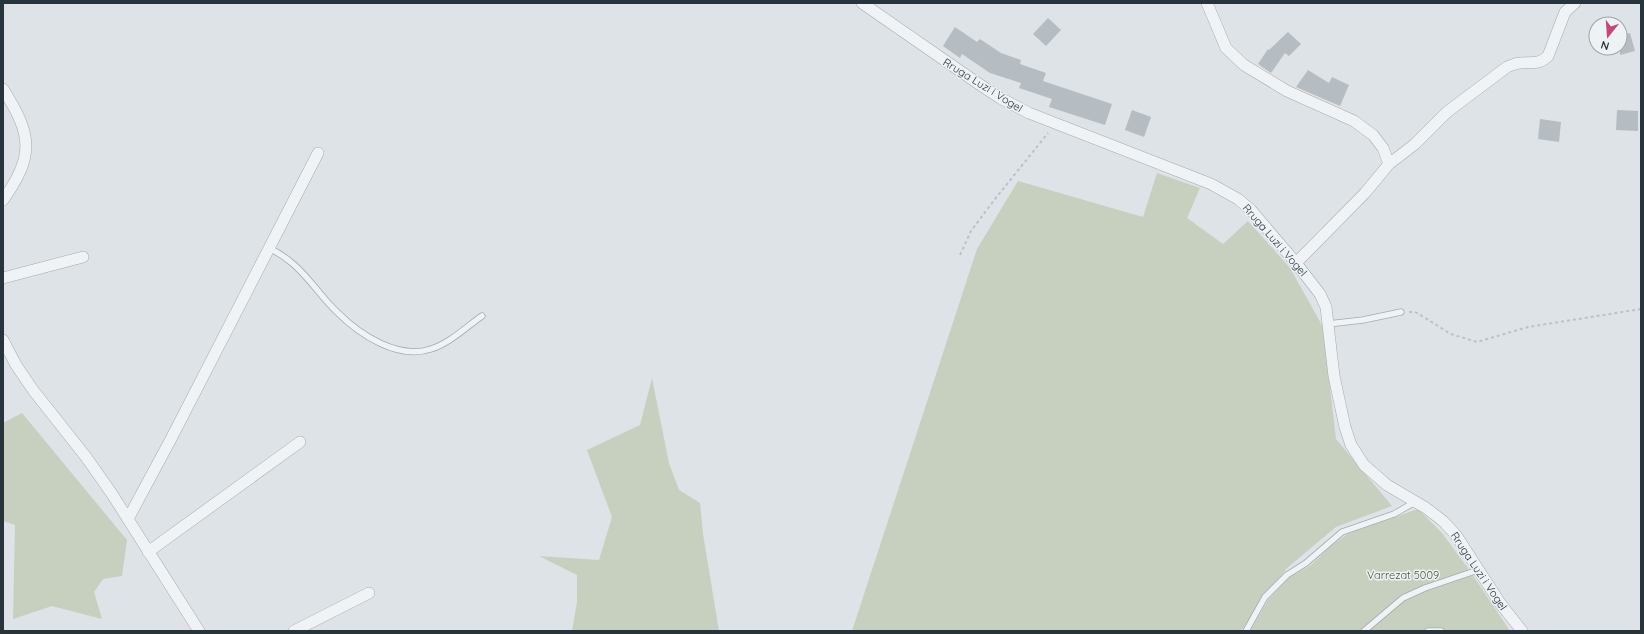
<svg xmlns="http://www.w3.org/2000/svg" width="1644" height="634" font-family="Quicksand,sans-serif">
<rect width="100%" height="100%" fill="#dde3e6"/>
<path fill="#c7d0bf" d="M1157,173L1200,188L1187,218L1223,244L1248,221L1290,268L1323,327L1336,439L1392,506L1336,527L1287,568L1241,631H852L977,249L1018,181L1143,217Z
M652,378L669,463L679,490L700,503L703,534L719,631H572L577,602V575L539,556L599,560L612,517L587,450L640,425Z
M22,413L127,540L122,576L103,579L94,592L102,619L52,606L13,619L15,525L3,521V423Z
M1418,509L1442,533L1470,571L1510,631H1250L1268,600L1287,579L1311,565L1331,546L1349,533Z"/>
<path fill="#b5bdc3" d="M1048,18L1061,30L1046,46L1033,34Z
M955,27L977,42L980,39L1001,53L1021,60L1020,64L1046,73L1043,81L1112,104L1105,125L1049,107L1052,99L1019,88L1021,83L990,73L962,54L960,58L943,46Z
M1288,32L1301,44L1289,56L1285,53L1271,73L1258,64L1268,49L1269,50Z
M1630,33L1635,51L1620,55V35Z
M1308,70L1329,83L1332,77L1349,85L1340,106L1296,87Z
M1132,110L1151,117L1144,137L1125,130Z
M1617,110L1638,111V131L1616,130Z
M1540,119L1561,122L1559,142L1538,139Z"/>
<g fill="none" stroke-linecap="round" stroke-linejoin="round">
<defs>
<path id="lane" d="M269,248C277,252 285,257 292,263C309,277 321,297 337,312C360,335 398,360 431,349C450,343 466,327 482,316
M1328,324L1363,320L1401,312
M1246,631L1265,597L1287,575L1306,563L1342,532L1394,514L1415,502
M1364,631L1403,598L1425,588L1478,570
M1428,631H1441"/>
<path id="street" d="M862,3L976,82L1000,98L1029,113L1211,184L1238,199L1251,210L1296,263L1320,294L1326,307L1334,376L1345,427L1351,445L1364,465L1387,485L1426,508L1443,521L1456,535L1500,603L1522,631
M1207,3L1226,48L1244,65L1287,91L1354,121L1373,135L1383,148L1389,164
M3,89C32,135 35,155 3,200
M1296,263L1365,193L1389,164L1415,144L1447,112L1507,67C1512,65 1516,63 1520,63C1532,62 1539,65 1548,56L1565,12L1575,3
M3,278L83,257
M3,340L16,365L33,390L86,457L112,494L199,631
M128,519L172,437L318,153
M148,552L300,442
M294,631L369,593"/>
</defs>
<use href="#lane" stroke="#a3abb0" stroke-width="7"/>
<use href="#street" stroke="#a3abb0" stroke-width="12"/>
<path stroke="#bcc1c5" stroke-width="2" stroke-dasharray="3 3" stroke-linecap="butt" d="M960,255L971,231L995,199L1048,133
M1409,312H1415L1422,316L1451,334L1477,342L1528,327L1641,309"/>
<use href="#lane" stroke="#f0f3f5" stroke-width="5.5"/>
<use href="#street" stroke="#f0f3f5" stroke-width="11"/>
</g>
<g text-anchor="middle" stroke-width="3" stroke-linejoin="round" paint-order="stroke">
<g font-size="11" fill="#28343c" stroke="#edf2f4">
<text transform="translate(983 85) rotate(32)" y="4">Rruga Luzi i Vogel</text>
<text transform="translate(1275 240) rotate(49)" y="4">Rruga Luzi i Vogel</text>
<text transform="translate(1479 571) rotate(56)" y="4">Rruga Luzi i Vogel</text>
</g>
<g font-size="11" fill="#445736" stroke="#edf2f4">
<text x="1403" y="579">Varrezat 5009</text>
</g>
</g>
<rect width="1644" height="634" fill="none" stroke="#28343c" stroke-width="8"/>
<g transform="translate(1608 36) rotate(197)"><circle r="19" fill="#edf2f4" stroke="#9ea6aa"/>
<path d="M0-3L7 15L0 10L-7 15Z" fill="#c74779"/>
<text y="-6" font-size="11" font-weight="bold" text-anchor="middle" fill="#28343c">N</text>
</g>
</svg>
